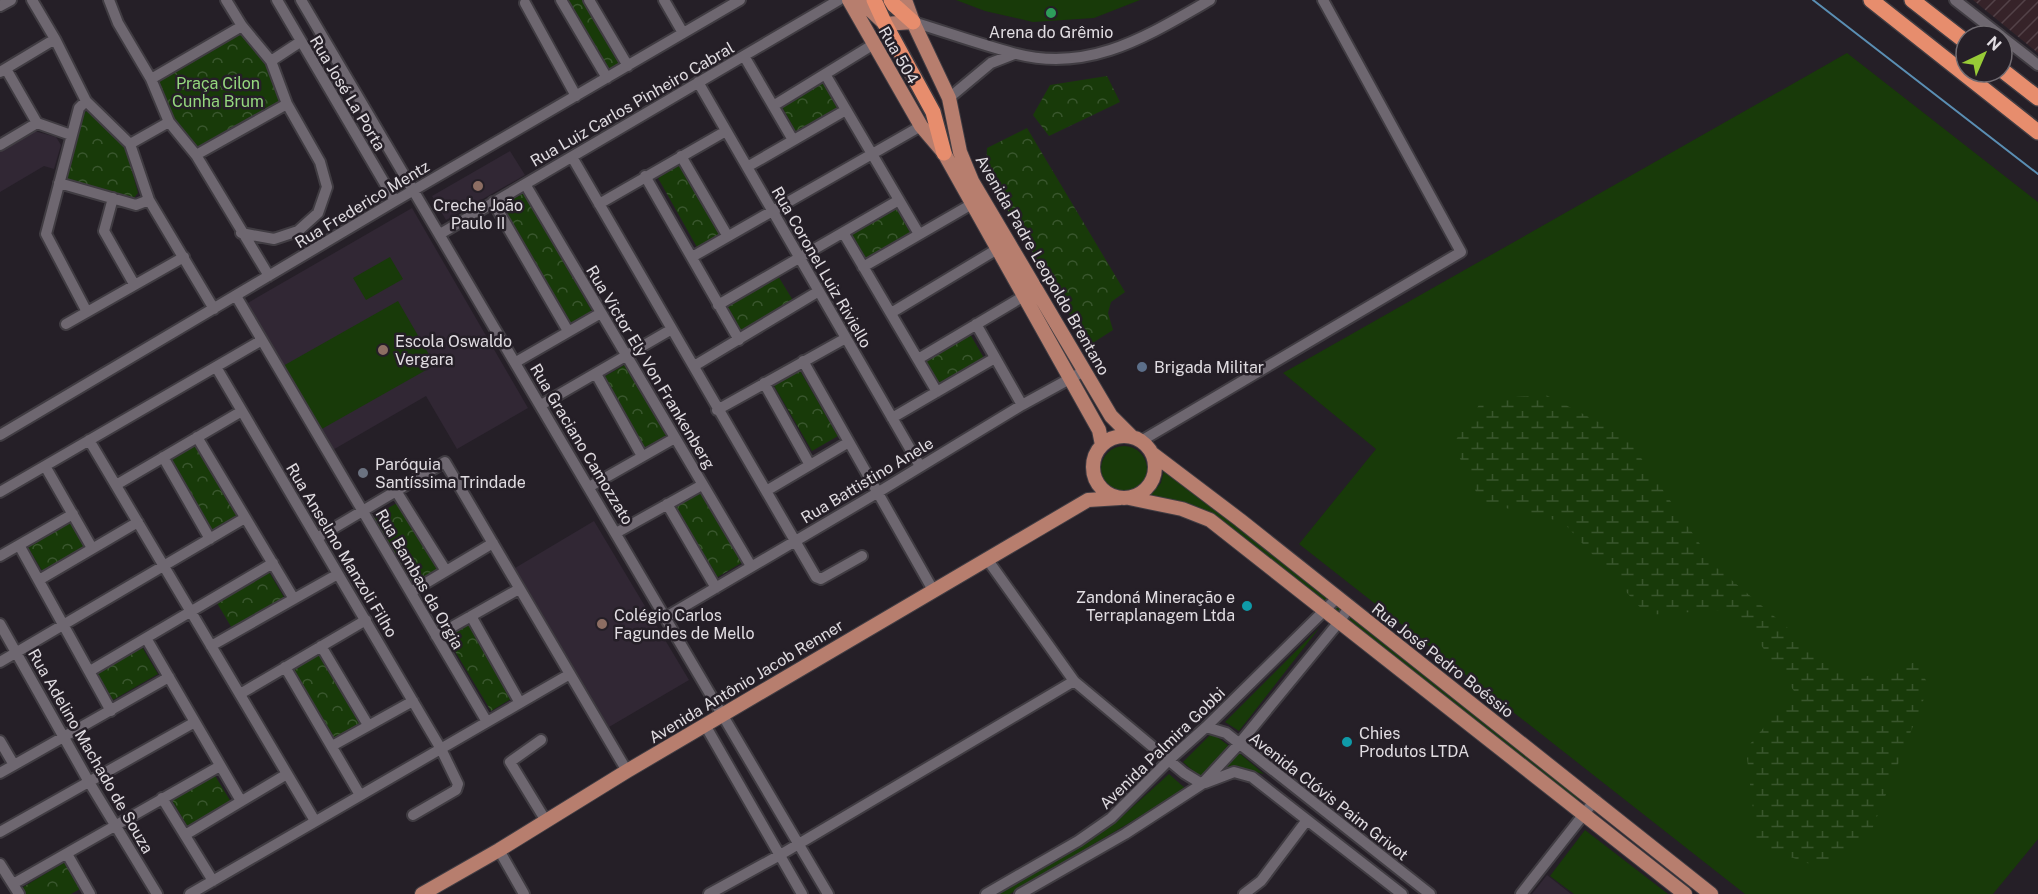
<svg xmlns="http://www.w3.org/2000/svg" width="2038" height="894" font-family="'Public Sans',sans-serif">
<defs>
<pattern id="industrial-furrows" width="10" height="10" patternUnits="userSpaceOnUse" patternTransform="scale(1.5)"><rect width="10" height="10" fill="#362329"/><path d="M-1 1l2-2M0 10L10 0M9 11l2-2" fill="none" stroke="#534248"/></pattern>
<pattern id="forest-crowns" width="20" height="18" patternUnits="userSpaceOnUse" patternTransform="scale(1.5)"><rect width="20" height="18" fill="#183a09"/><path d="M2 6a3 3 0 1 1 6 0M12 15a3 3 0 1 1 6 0" fill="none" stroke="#39562d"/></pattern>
<pattern id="wetland-marsh" width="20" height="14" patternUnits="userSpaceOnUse" patternTransform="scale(1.5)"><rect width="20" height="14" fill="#183a09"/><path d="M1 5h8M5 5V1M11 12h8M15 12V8" fill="none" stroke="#39562d"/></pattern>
</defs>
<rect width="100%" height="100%" fill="#251f27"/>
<path fill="#312734" d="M31,130L56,137L61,145L54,169L44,166L0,192V148Z
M510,151L525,175L446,220L432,196Z
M412,208L528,408L457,449L426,396L331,451L246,304Z
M594,521L689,680L609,727L515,568Z
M1547,875L1571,894H1532Z"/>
<path fill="url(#industrial-furrows)" d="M1973,0H2038V53Z"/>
<path fill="#183a09" d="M956,0H1140L1094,18L1033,22L985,11Z
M1847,53L2038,202V839L1993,894H1745L1299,544L1376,449L1283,373Z
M390,257L403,279L366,300L353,278Z
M398,301L435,365L320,430L283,366Z
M1101 469a23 23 0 1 1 46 0a23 23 0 1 1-46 0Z
M1165,466L1582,794L1577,802L1208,512L1186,503L1149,496L1161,483Z
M1320,627L1239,731L1225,722Z
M1212,733L1229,746L1207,773L1199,776L1183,762Z
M1238,752L1264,774L1238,768L1223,771Z
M1169,774L1186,789L1010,894H997L1084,844L1116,822Z
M1585,830L1668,894H1574L1550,876Z"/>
<path fill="url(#forest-crowns)" d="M563,0H587L624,63L607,73Z
M242,33L267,63L281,101L198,149L172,119L158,82Z
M1107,76L1120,102L1049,136L1033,115L1050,85Z
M826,80L841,106L796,132L781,105Z
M90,111L125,145L138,193L133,199L66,181L82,112Z
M1027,128L1125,292L1111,302L1108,313L1113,330L1088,346L986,174L987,148Z
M680,165L721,235L698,249L658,178Z
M524,193L593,313L571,325L502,205Z
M896,208L911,233L866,260L850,234Z
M778,276L794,302L742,332L727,306Z
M970,334L985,360L939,386L924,360Z
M626,364L667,435L644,448L602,378Z
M799,369L838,436L812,451L773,384Z
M196,445L238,517L211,532L169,460Z
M702,491L743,562L716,578L675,507Z
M399,502L439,570L413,586L372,517Z
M69,521L84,546L43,572L27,546Z
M269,572L285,599L233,630L217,603Z
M472,623L516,696L491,711L447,638Z
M142,647L158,674L113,700L97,673Z
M319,651L362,723L335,739L292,668Z
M214,774L231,802L188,827L171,799Z
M65,862L80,889L71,894H23L20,889Z"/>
<path fill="url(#wetland-marsh)" d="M1546,395L1626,436L1715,566L1850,681L1916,662L1929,686L1869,837L1821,868L1757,845L1746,749L1794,691L1735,609L1647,615L1563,522L1481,502L1453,444L1483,399Z"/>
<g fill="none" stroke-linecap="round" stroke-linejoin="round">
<path stroke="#5a8eb3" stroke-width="2" d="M1813,0L2038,174"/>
<defs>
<path id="minor" d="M32,0L55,39L86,101L130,144L149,200L214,309
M109,0L118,23L151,79L169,122L196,155L269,276
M226,0L242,26L271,61L287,104L320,162L327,187L318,213L298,231L274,239L241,233
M277,0L395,201
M301,0L828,894
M561,0L607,78
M589,0L628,66
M664,0L683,33
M1955,0L2001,36
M525,3L576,96
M0,6L11,0
M913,22C946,32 979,44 1013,53C1089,74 1147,36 1210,0
M2002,37L2038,65
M744,56L793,140
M271,61L300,42
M6,69L37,123
M0,72L55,39
M825,74L919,234
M151,79L242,26
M698,82L920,466
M949,98L991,63L1014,54
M86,101L79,108L46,234L87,312
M773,106L874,44
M130,144L169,122
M0,145L37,123L71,135
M196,155L287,104
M681,156L727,235
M572,157L816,577L821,579L862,556
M747,167L846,110
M645,176L739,340
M59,183L136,205L149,200
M525,184L751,566
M113,198L104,231L134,284
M493,202L568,331
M599,204L726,131
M440,234L839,0
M844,234L937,392
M692,257L921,126
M863,267L972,204
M236,296L487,722
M718,305L899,200
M891,313L1004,245
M66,324L184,257
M976,324L1022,405
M918,359L1024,296
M803,361L933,590
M516,362L601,313
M694,366L819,291
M216,367L441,749L458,784L456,790L413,815
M596,374L642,456
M764,383L810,465
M541,405L672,329
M717,410L846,338
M892,418L995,358
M0,435L395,201L740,0
M197,437L294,599
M89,440L315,821
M1141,441L1461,252L1323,0
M163,457L210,539
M45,466L92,548
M116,485L242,411
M589,487L675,438
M396,491L446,571
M766,491L849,442
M0,492L262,340
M667,504L716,588
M616,533L702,485
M317,538L445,462L627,771
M19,545L111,711
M0,556L73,514
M987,559L1074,681L1184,773L1202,784
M39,580L138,522
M411,592L493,543
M471,616L520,703
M666,617L877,493L1022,405L1084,371
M0,624L89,782L157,894
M436,636L519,589
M146,638L241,801
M211,646L338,574
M321,646L368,725
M0,662L245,518
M285,667L360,795
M90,671L273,563
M240,694L366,620
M705,725L802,894
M1206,727L1226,733L1430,894
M541,740L510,762L546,821
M0,741L14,765
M332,746L413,701
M0,773L169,677
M1205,783L1234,772L1252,777L1402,894
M162,798L213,881
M0,832L195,722
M185,835L287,774
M499,850L524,894
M67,854L90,894
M0,864L19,894
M13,884L220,766
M190,894L570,674
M709,894L780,855L1074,681
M986,894L1078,841L1111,818L1169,760L1206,727L1338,597
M1020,894L1125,834L1202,784L1239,744L1339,622L1350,606
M1244,894L1261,881L1307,820
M1521,894L1595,800"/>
<path id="major" d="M849,0L921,126L944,153L1099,430L1102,445
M864,0L869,9L885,24L913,22
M905,0L913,22L949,98L960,152L972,181L1111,416L1132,437
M1093 467a31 31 0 1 1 62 0a31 31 0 1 1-62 0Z
M1153,454L1240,520L1711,894
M1129,498L1182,509L1210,520L1685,894
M422,894L499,850L627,771L1088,500L1120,498"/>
<path id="highway" d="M874,0L885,24L933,112L944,153
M891,0L894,5L913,22
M1871,0L2038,132
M1912,0L1966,42
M2002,70L2038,98"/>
</defs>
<use href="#minor" stroke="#403c42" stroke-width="14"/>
<use href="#major" stroke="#403c42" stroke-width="16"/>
<use href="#highway" stroke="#403c42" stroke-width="18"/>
<use href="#minor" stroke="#6e6770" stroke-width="10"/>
<use href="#major" stroke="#b77e6e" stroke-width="14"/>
<use href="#highway" stroke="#e78d6d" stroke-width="15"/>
</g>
<circle fill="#2e9e5b" stroke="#251f27" stroke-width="2" cx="1051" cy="13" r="6"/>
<g fill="#8d6e63" stroke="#251f27" stroke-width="2">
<circle cx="478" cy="186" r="6"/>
<circle cx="383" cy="350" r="6"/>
<circle cx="602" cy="624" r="6"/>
</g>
<circle fill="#5c6f8a" stroke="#251f27" stroke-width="2" cx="1142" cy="367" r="6"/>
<circle fill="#6b7280" stroke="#251f27" stroke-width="2" cx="363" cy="473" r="6"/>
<g fill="#0f9aa8" stroke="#251f27" stroke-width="2">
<circle cx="1247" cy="606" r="6"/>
<circle cx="1347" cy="742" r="6"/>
</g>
<g text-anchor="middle" stroke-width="5" stroke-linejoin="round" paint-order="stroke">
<g font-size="16" fill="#e0dce1" stroke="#251f27" text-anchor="start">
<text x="1051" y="38" text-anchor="middle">Arena do Grêmio</text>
<text x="478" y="211" text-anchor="middle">Creche João<tspan x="478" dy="18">Paulo II</tspan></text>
<text x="395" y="347">Escola Oswaldo<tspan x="395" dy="18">Vergara</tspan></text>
<text x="1154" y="373">Brigada Militar</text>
<text x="375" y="470">Paróquia<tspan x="375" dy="18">Santíssima Trindade</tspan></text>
<text x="1235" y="603" text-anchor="end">Zandoná Mineração e<tspan x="1235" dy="18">Terraplanagem Ltda</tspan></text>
<text x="614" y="621">Colégio Carlos<tspan x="614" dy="18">Fagundes de Mello</tspan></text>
<text x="1359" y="739">Chies<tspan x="1359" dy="18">Produtos LTDA</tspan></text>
</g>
<g font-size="16" fill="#e0dce1" stroke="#251f27">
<text transform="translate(899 55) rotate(60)" y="6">Rua 504</text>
<text transform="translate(348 93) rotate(59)" y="6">Rua José La Porta</text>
<text transform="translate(632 104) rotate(-30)" y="6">Rua Luiz Carlos Pinheiro Cabral</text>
<text transform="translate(362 204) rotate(-31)" y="6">Rua Frederico Mentz</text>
<text transform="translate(1043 265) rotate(60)" y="6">Avenida Padre Leopoldo Brentano</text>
<text transform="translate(822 267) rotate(60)" y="6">Rua Coronel Luiz Riviello</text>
<text transform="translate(651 367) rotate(59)" y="6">Rua Victor Ely Von Frankenberg</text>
<text transform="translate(582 444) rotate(59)" y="6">Rua Graciano Camozzato</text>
<text transform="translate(867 480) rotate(-31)" y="6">Rua Battistino Anele</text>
<text transform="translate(342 550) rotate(59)" y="6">Rua Anselmo Manzoli Filho</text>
<text transform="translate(420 579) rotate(60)" y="6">Rua Bambas da Orgia</text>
<text transform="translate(1443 660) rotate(38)" y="6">Rua José Pedro Boéssio</text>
<text transform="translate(746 681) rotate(-31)" y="6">Avenida Antônio Jacob Renner</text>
<text transform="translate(1162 748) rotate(-44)" y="6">Avenida Palmira Gobbi</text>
<text transform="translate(91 751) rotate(60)" y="6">Rua Adelino Machado de Souza</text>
<text transform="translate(1329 796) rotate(38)" y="6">Avenida Clóvis Paim Grivot</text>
</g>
<g font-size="16" fill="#95d87e" stroke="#251f27">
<text x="218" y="89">Praça Cilon<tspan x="218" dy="18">Cunha Brum</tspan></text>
</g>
</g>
<g transform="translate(1984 54) rotate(44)"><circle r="28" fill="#251f27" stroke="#706b71" stroke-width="1.5"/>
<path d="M0-4.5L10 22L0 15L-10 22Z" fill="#98cb37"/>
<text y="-9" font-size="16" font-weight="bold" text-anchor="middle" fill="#e0dce1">N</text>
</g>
</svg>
